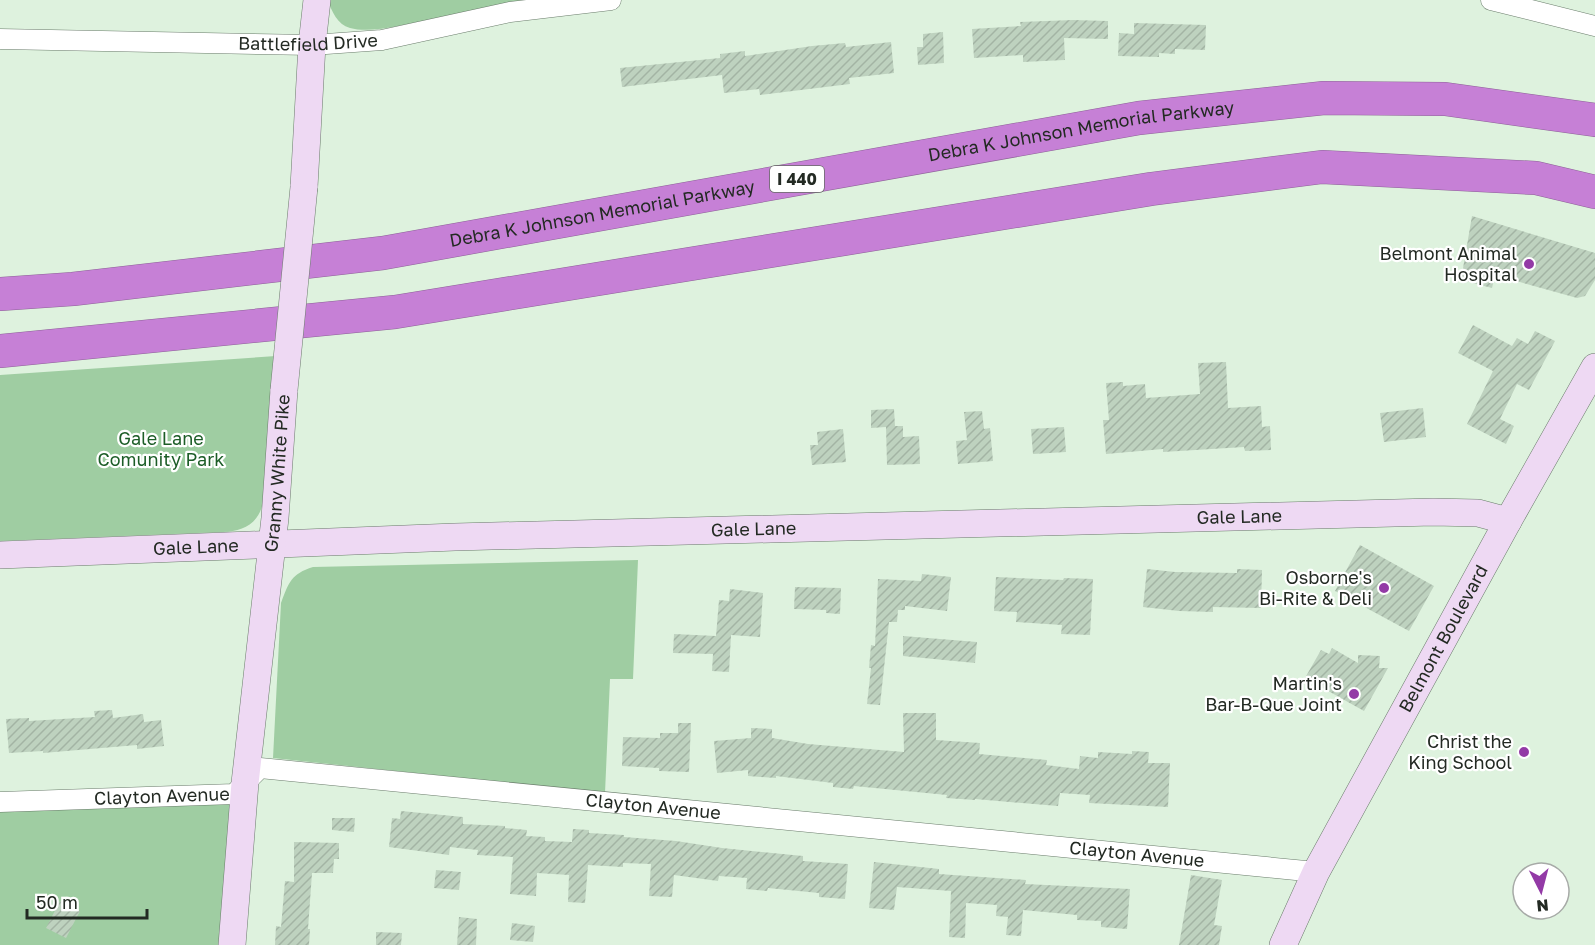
<svg xmlns="http://www.w3.org/2000/svg" width="1595" height="945" font-family="'Golos Text',sans-serif">
<defs>
<pattern id="building-hatch" width="6" height="6" patternUnits="userSpaceOnUse" patternTransform="scale(1.5)"><rect width="6" height="6" fill="#bed2bf"/><path d="M-1 1l2-2M0 6l6-6M5 7l2-2" fill="none" stroke="#a3b4a4"/></pattern>
</defs>
<rect width="100%" height="100%" fill="#def2de"/>
<path fill="#9fcda2" d="M328,0H533C498,7 463,13 428,20C406,24 371,34 350,28C337,24 332,12 328,0Z
M276,356L263,502C259,524 243,531 223,532L0,541V375Z
M638,560L633,679H610L605,793L273,758L281,603C289,582 291,574 313,567Z
M234,801L221,945H0V809Z"/>
<path fill="url(#building-hatch)" d="M1073,20L1108,21V39L1064,38L1065,60L1023,62V55L974,58L972,29L1021,26L1020,22Z
M1134,23L1206,25L1205,50L1175,49V54L1159,53V57L1118,56L1119,33L1134,34Z
M943,32L944,63L918,65L917,47H923V34Z
M891,42L894,73L849,78L850,84L760,95L759,89L724,93L722,75L622,87L620,68L720,58V54L745,51V56L812,46L845,43L846,47Z
M1472,216L1595,253V280L1585,296L1577,298L1495,275L1492,288L1461,280Z
M1473,325L1512,346L1517,338L1528,344L1535,331L1555,341L1529,390L1517,384L1500,419L1514,426L1506,444L1467,424L1493,371L1458,353Z
M1226,362L1228,408L1261,406L1262,427L1270,426L1271,450L1245,451L1244,447L1163,452V449L1106,454L1103,420H1109L1106,383L1123,382V386L1145,384L1146,398L1200,394L1198,363Z
M1423,408L1426,437L1384,442L1380,413Z
M894,409L895,426H903V437L919,436L920,464L887,465L886,427L871,428V410Z
M982,411L984,429L990,428L993,461L958,464L956,441L967,440L964,412Z
M1064,427L1066,452L1033,454L1031,429Z
M843,429L846,462L812,465L810,445H818L817,432Z
M1360,545L1434,586L1409,631L1335,591Z
M1147,569L1175,572L1237,573V569L1262,570L1261,608L1213,607V612L1179,611L1143,607Z
M922,574L951,577L947,611L905,606V610H898L897,622H889L880,705L867,704L871,668H869L871,645L875,646L878,579L921,581Z
M996,577L1063,580L1064,578L1093,579L1090,635L1061,634L1062,625L1016,622L1017,612L994,611Z
M795,587L841,588L840,614L826,613V610L794,609Z
M730,589L763,593L760,637L731,635L729,672L712,671L713,654L673,653L674,634L716,636L719,600L729,601Z
M903,636L977,642L975,663L903,656Z
M1332,648L1358,663V655L1380,656L1379,668H1388L1364,711L1305,678L1321,650L1329,654Z
M112,710L113,718L143,714L144,722L161,720L164,746L137,749V745L43,753V751L9,753L6,719L29,718V721L95,717L94,711Z
M903,713H936V740L980,743L979,754L1047,760L1046,765L1079,769L1080,756L1098,758V752L1132,754V751L1149,752L1148,763H1170L1168,807L1089,803L1090,795L1060,793L1058,806L975,799V800L946,798L947,795L854,786L853,789L833,787V783L776,776V778L748,776V770L717,773L714,741L751,738V728L772,729V738L808,744L904,752Z
M678,723H691L689,772L659,771V768L622,766L623,737L660,738V733H678Z
M401,811L463,817V824L505,826V828L527,830L526,836L545,837V841L572,842L573,829L589,830V833L624,835V837L676,841L722,848L803,856V861L848,864L845,899L819,897V893L768,888L767,891L746,889L747,878L719,876L718,881L674,875L672,897L649,896L651,864L623,863V867L588,865L585,903L568,902L569,875L537,873L536,896L510,894L513,857L477,855L478,850L450,847L449,855L389,847L392,818L400,819Z
M332,818H355L354,832L332,830Z
M294,842L339,843V859H334L333,873H312L308,929H310L309,945H275L276,926L281,927L285,881L294,882Z
M874,862L939,869V874L1026,880L1025,884L1130,889L1127,929L1101,927V921L1077,920V915L1023,910L1021,936L1006,935L1008,917L996,916L997,905L966,903L965,938L949,937L951,891L897,887L894,910L869,908Z
M436,870L461,872L459,890L434,888Z
M1191,875L1222,880L1214,925L1222,926L1219,945H1179Z
M60,901L80,911L66,938L46,928Z
M459,917L477,919L476,945H457Z
M512,923L535,926L533,942L510,940Z
M376,932L402,933L401,945H376Z"/>
<g fill="none" stroke-linecap="round" stroke-linejoin="round">
<defs>
<g id="street">
<path d="M1491,0L1595,26"/>
<path id="s1" d="M0,39L312,45L382,40L510,12L611,0"/>
<path id="s2" d="M0,802L234,794L260,768L1316,872"/>
</g>
<g id="secondary">
<path d="M304,187L312,45L317,0"/>
<path id="s3" d="M0,555L455,537L1433,512L1478,513L1508,521"/>
<path id="s4" d="M232,945L245,783L275,518L284,390"/>
<path id="s5" d="M1283,945L1316,872L1508,521L1595,367"/>
</g>
<g id="highway">
<path id="s6" d="M0,294L73,289L383,253L1139,118L1324,98L1445,99L1595,120"/>
<path d="M0,351L395,312L1151,189L1322,167L1536,178L1595,192"/>
</g>
</defs>
<use href="#street" stroke="#6a7c6b" stroke-width="21"/>
<use href="#secondary" stroke="#6a7c6b" stroke-width="28"/>
<use href="#highway" stroke="#8d6297" stroke-width="34"/>
<use href="#street" stroke="#fff" stroke-width="20"/>
<use href="#secondary" stroke="#eed9f3" stroke-width="27"/>
<use href="#highway" stroke="#c680d6" stroke-width="33"/>
<defs>
<path id="secondary-bridge" d="M284,390L304,187"/>
</defs>
<use href="#secondary-bridge" stroke="#6a7c6b" stroke-width="28" stroke-linecap="butt"/>
<use href="#secondary-bridge" stroke="#eed9f3" stroke-width="27"/>
</g>
<g fill="#933aa6" stroke="#fff" stroke-width="2">
<circle cx="1529" cy="264" r="6"/>
<circle cx="1384" cy="588" r="6"/>
<circle cx="1354" cy="694" r="6"/>
<circle cx="1524" cy="752" r="6"/>
</g>
<g text-anchor="middle" stroke-width="4.5" stroke-linejoin="round" paint-order="stroke">
<rect fill="#fff" stroke="#656a65" stroke-width="1.5" x="770" y="166" width="54" height="26" rx="4.5"/>
<g font-size="16" font-weight="bold" fill="#232a23">
<text x="797" y="185">I 440</text>
</g>
<g font-size="18" fill="#232a23" stroke="#fff">
<text dy="6" stroke="none"><textPath href="#s1" startOffset="308">Battlefield Drive</textPath></text>
<text dy="6" stroke="none"><textPath href="#s6" startOffset="1094">Debra K Johnson Memorial Parkway</textPath></text>
<text dy="6" stroke="none"><textPath href="#s6" startOffset="608">Debra K Johnson Memorial Parkway</textPath></text>
<text dy="6" stroke="none"><textPath href="#s4" startOffset="474">Granny White Pike</textPath></text>
<text dy="6" stroke="none"><textPath href="#s3" startOffset="1240">Gale Lane</textPath></text>
<text dy="6" stroke="none"><textPath href="#s3" startOffset="754">Gale Lane</textPath></text>
<text dy="6" stroke="none"><textPath href="#s3" startOffset="196">Gale Lane</textPath></text>
<text dy="6" stroke="none"><textPath href="#s5" startOffset="346">Belmont Boulevard</textPath></text>
<text dy="6" stroke="none"><textPath href="#s2" startOffset="162">Clayton Avenue</textPath></text>
<text dy="6" stroke="none"><textPath href="#s2" startOffset="666">Clayton Avenue</textPath></text>
<text dy="6" stroke="none"><textPath href="#s2" startOffset="1152">Clayton Avenue</textPath></text>
</g>
<g font-size="18" fill="#232a23" stroke="#fff" text-anchor="end">
<text x="1517" y="260">Belmont Animal<tspan x="1517" dy="21">Hospital</tspan></text>
<text x="1372" y="584">Osborne's<tspan x="1372" dy="21">Bi-Rite &amp; Deli</tspan></text>
<text x="1342" y="690">Martin's<tspan x="1342" dy="21">Bar-B-Que Joint</tspan></text>
<text x="1512" y="748">Christ the<tspan x="1512" dy="21">King School</tspan></text>
</g>
<g font-size="18" fill="#1c5d27" stroke="#fff">
<text x="161" y="445">Gale Lane<tspan x="161" dy="21">Comunity Park</tspan></text>
</g>
</g>
<g transform="translate(1541 891) rotate(174)"><circle r="28" fill="#ffffff" stroke="#a7aaa7" stroke-width="1.5"/>
<path d="M0-4.5L10 22L0 15L-10 22Z" fill="#933aa6"/>
<text y="-9" font-size="16" font-weight="bold" text-anchor="middle" fill="#232a23">N</text>
</g>
<path d="M27 909v9h120v-9" fill="none" stroke="#232a23" stroke-width="3"/>
<text x="36" y="909" font-size="18" fill="#232a23" stroke="#ffffff" stroke-width="4.5" paint-order="stroke">50 m</text>
</svg>
